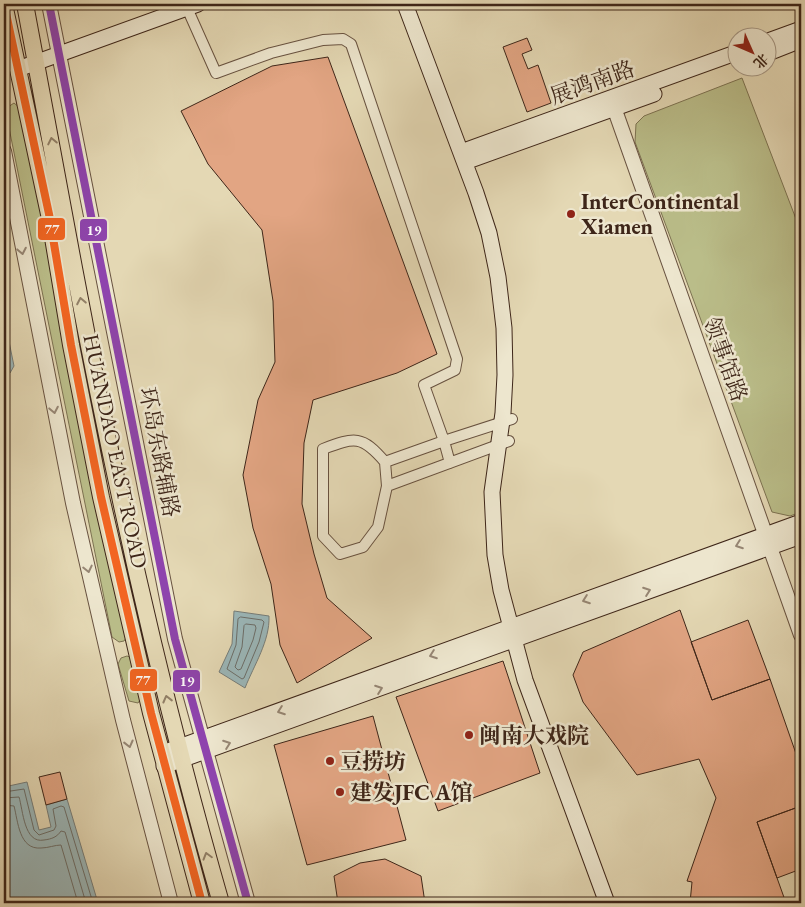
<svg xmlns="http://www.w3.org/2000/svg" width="805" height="907" font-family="'EB Garamond','Noto Serif SC',serif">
<rect width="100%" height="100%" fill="#e4d8b4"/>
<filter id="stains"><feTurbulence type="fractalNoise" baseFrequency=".004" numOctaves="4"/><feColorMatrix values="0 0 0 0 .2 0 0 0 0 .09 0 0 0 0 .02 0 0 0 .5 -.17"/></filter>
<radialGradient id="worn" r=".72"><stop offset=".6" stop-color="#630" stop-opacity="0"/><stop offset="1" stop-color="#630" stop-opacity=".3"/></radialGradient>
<path fill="#babd89" stroke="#7c7251" d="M742,78L801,232V512L790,516L772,512L635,142L636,124L644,116Z
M14,103L20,108L128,635L124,641L119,642L112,637L6,113L8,107Z
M127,656L133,658L142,697L138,703L129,701L118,664L121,658Z"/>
<path fill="#9bb7b9" stroke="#767d79" d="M4,317L14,366L10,373L4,379Z
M234,611L269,616C270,641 254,665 245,688L219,672L232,644Z
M27,782L39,830L51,827L46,805L67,799L98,903H4V787Z"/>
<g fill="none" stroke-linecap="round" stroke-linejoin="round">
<path stroke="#6c6e69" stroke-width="1" d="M241,617L262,620L264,622L259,642L244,678L242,679L227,669L236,645L238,619Z
M246,624L255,625L256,628L253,640L241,669L238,670L235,667L242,647L244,626Z
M4,792L24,789L34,830L39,835L54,830L56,826L53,809L61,806L64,807L93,903
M4,798L19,797C23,810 24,844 44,840C52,839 57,837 61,831L65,832L86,903
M4,805L14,806C18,821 19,850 41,848C48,848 55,845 61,845L78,903"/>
</g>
<path fill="#e2a583" stroke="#3e2619" d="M527,38L532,50L522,54L528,69L538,65L551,103L527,112L503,47Z
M328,57L437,354L397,373L313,400L304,443L302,504L314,554L327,598L372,638L297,683L280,645L271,584L253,528L243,475L258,400L275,362L273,301L262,230L208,164L181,111L272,66Z
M680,610L712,700L770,679L801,768V806L757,822L786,903H690L692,882L687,881L716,798L699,759L637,775L583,702L573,675L583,652Z
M748,620L770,679L712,700L691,642Z
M503,661L540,773L438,811L396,697Z
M373,716L406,840L307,865L274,745Z
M60,772L67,799L46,805L39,777Z
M801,806V869L777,878L757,822Z
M385,859L421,876L425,903H338L334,876L360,863Z"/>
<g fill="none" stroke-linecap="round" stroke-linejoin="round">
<defs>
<path id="minor" d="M187,8L216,73L271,53L323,40L343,39L351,44L457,359L455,370L424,385L444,441L385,462C362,435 355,437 323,449V536L340,554L363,547L378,527L387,486L385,462
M450,463L444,441L512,419
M387,486L509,441"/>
<path id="tertiary" d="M49,4L175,639L248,903
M611,99L801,635
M4,151L73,503L123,720L171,903"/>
<path id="secondary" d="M405,4L476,193L489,233L498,277L504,328L505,375L503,413L492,492L495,555L501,590L525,680L607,903
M768,41L801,29
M768,53L801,40
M18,69L198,4
M461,152L738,52
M465,162L654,94
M168,751L801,522
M164,766L801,536"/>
<path id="primary" d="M4,4L49,214L71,345L101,497L151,713L202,903
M25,4C42,92 58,180 74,268C114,481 161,694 221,903"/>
</defs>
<use href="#minor" stroke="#685240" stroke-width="12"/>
<use href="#tertiary" stroke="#685240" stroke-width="16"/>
<use href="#secondary" stroke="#3e2619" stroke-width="17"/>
<use href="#primary" stroke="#3e2619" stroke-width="18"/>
<use href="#minor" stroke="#ede6ce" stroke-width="10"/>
<use href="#tertiary" stroke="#ede6ce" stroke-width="14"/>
<use href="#secondary" stroke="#ede6ce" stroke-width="15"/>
<use href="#primary" stroke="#e4d8b4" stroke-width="16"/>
<defs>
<path id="bus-1" d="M4,4L49,214L71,345L101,497L151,713L202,903"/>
<path id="bus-2" d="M49,4L175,639L248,903"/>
</defs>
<use href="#bus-1" stroke="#ede6ce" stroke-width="11"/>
<use href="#bus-2" stroke="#ede6ce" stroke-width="11"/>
<use href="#bus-1" stroke="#f26522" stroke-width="8"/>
<use href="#bus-2" stroke="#8e44ad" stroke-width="8"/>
</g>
<defs><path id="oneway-chevron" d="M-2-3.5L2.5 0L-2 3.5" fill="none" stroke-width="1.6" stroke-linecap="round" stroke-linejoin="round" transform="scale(1.25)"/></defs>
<g stroke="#917f66">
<use href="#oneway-chevron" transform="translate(52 141) rotate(-102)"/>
<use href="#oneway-chevron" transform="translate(81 301) rotate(-101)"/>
<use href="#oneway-chevron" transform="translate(167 699) rotate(-104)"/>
<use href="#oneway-chevron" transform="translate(207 856) rotate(-106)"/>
</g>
<g stroke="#968674">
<use href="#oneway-chevron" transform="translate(22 251) rotate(79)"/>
<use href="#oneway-chevron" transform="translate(54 410) rotate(79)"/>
<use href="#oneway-chevron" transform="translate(739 545) rotate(160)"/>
<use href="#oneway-chevron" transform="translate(88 569) rotate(77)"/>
<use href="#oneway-chevron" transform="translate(647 591) rotate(-20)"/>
<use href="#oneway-chevron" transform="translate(586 600) rotate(160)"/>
<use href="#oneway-chevron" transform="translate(433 655) rotate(160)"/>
<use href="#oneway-chevron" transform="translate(379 689) rotate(-20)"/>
<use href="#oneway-chevron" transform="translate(281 711) rotate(160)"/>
<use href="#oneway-chevron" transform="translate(129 744) rotate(76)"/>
<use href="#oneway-chevron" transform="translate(227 744) rotate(-20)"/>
</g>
<g fill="#8f2418" stroke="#ede6ce" stroke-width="2">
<circle cx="571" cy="214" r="5"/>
<circle cx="469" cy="735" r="5"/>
<circle cx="330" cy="761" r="5"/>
<circle cx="340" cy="792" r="5"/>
</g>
<g text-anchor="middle" stroke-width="5" stroke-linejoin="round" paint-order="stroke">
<g font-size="22" fill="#3e2619" stroke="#ede6ce">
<text transform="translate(592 82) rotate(-20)" y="8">展鸿南路</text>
<text transform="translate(726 359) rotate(70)" y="8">领事馆路</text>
<text transform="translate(116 451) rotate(78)" y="8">HUANDAO EAST ROAD</text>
<text transform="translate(160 452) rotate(79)" y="8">环岛东路辅路</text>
</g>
<g font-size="22" font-weight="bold" fill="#3e2619" stroke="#ede6ce" text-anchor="start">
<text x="581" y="209">InterContinental<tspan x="581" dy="25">Xiamen</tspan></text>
<text x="479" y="743">闽南大戏院</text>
<text x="340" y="769">豆捞坊</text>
<text x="350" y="800">建发JFC A馆</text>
</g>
</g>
<g stroke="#ede6ce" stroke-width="2">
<rect x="37" y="217" width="29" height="24" rx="5" fill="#f26522"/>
<rect x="79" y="218" width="29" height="24" rx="5" fill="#8e44ad"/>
<rect x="129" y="668" width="29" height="24" rx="5" fill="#f26522"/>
<rect x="172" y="669" width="29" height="24" rx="5" fill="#8e44ad"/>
</g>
<g font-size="14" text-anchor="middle" font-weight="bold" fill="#fff">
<text x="52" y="234">77</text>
<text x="94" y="235">19</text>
<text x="143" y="685">77</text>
<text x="187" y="686">19</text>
</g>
<rect width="805" height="907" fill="none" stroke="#e4d8b4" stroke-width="20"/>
<rect x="5" y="5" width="795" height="897" fill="none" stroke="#3e2619" stroke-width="2.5"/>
<rect x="10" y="10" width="785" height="887" fill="none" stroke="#3e2619"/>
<g transform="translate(752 52) rotate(135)"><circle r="24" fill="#ede6ce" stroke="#a79986"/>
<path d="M0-4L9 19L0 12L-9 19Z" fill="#8f2418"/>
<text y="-8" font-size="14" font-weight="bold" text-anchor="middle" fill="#3e2619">北</text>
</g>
<rect width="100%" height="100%" filter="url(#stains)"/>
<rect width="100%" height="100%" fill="url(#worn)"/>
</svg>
